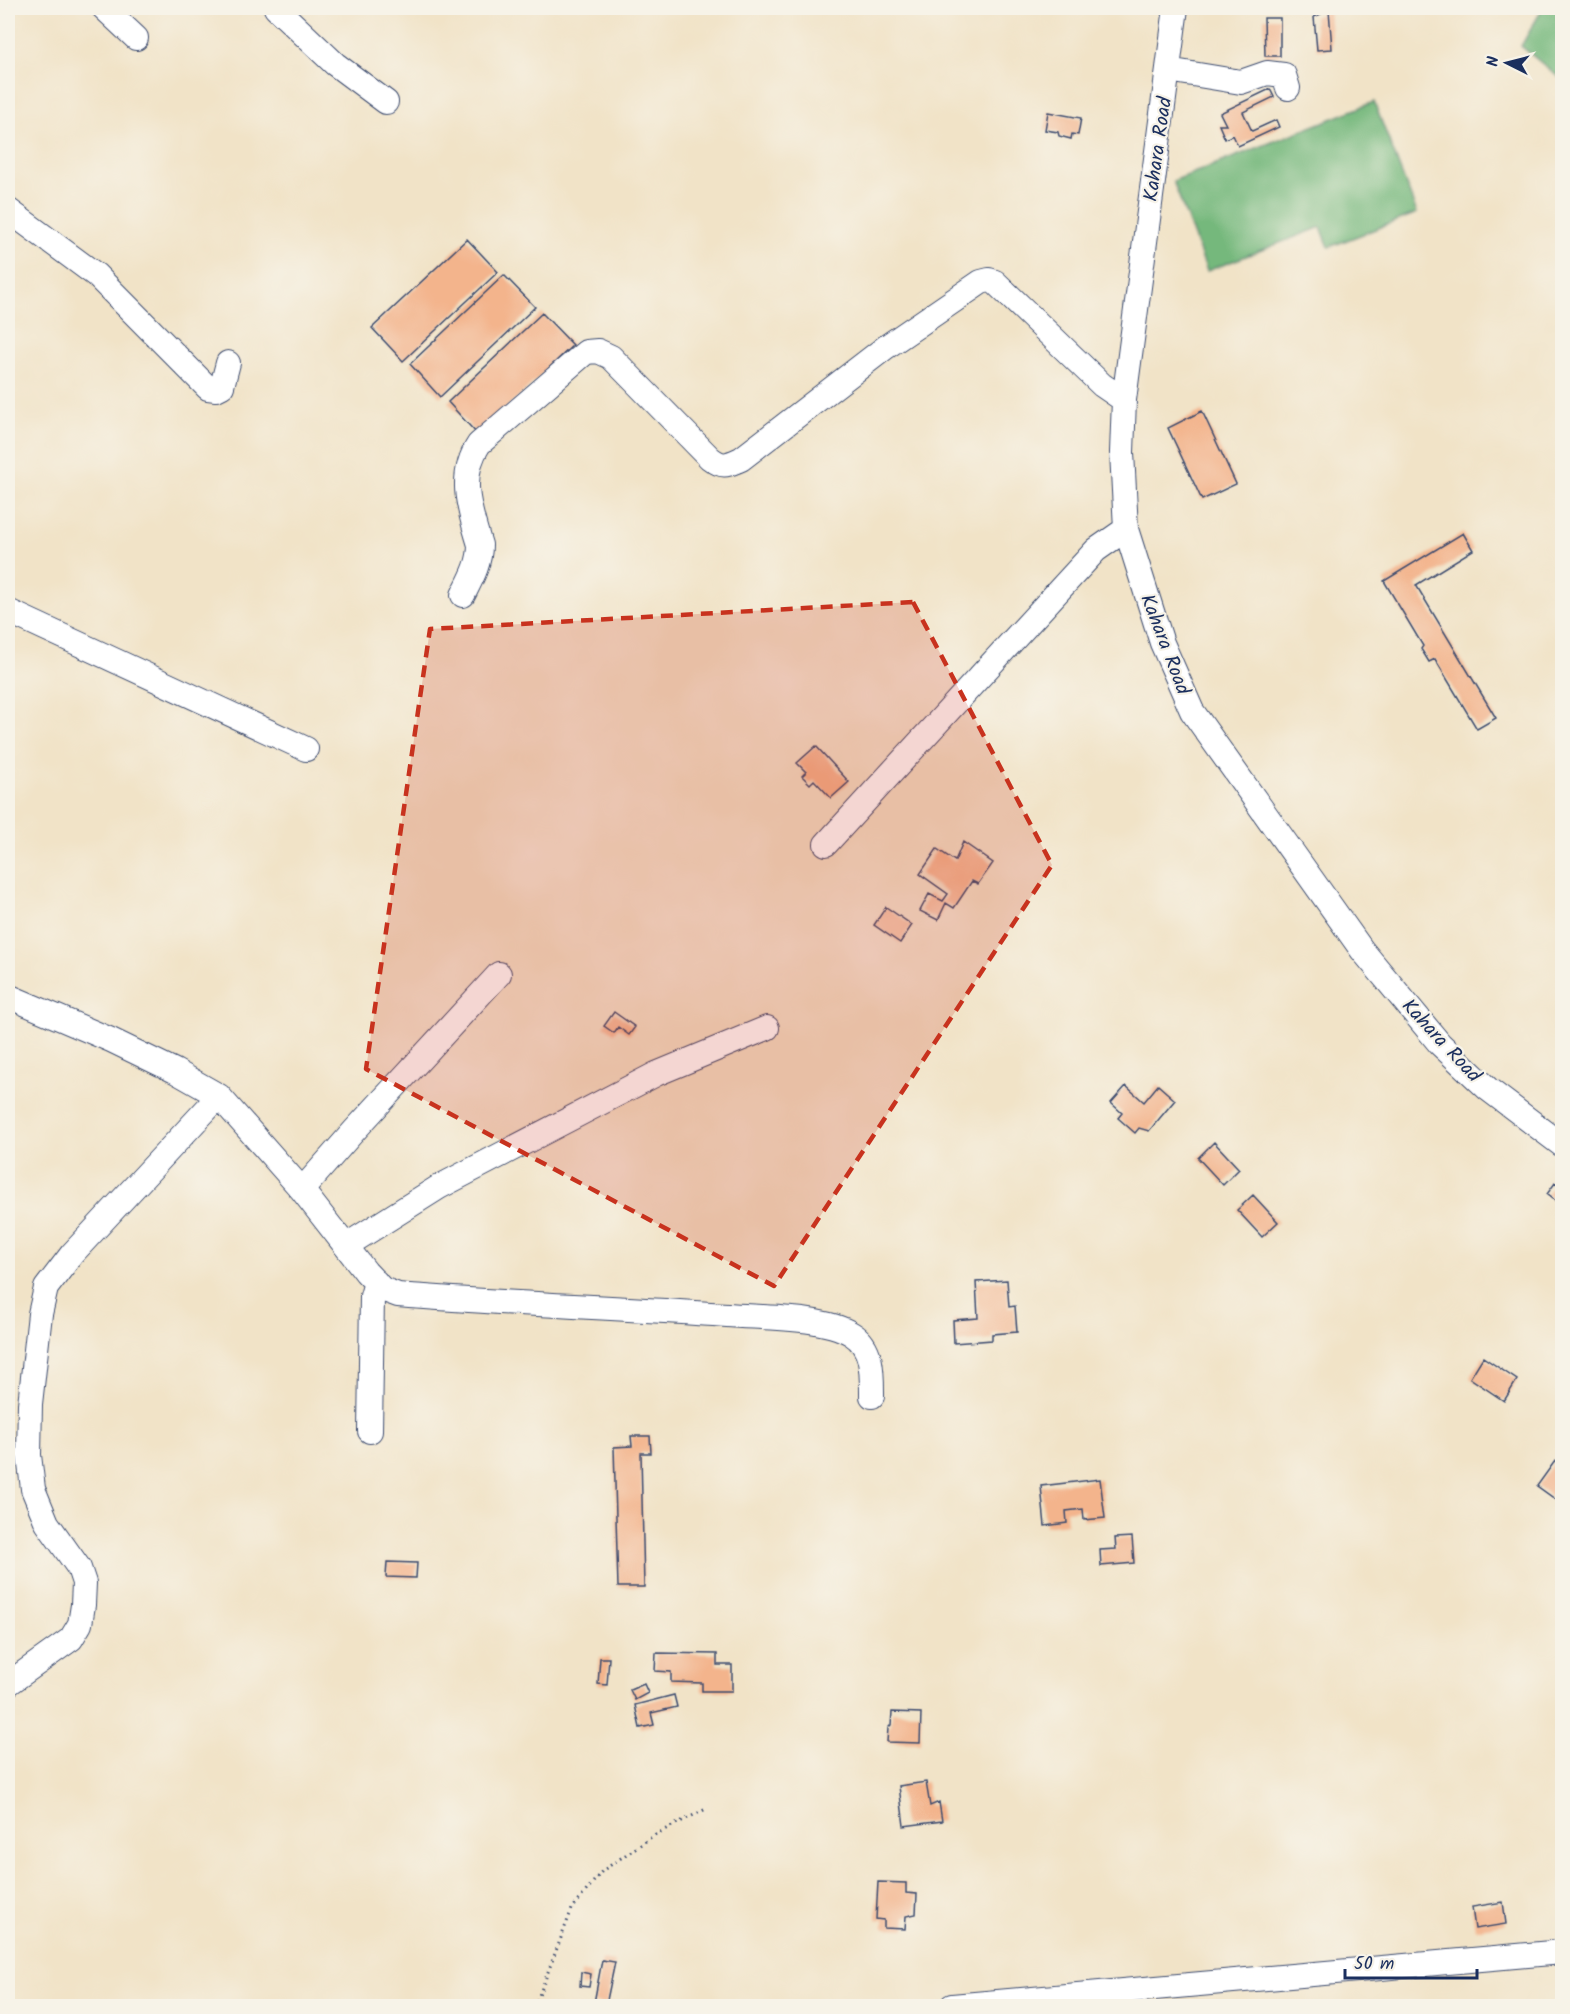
<svg xmlns="http://www.w3.org/2000/svg" width="1570" height="2014" font-family="Kalam,sans-serif">
<rect width="100%" height="100%" fill="#f7f3e8"/>
<filter id="ink" filterUnits="userSpaceOnUse"><feTurbulence type="fractalNoise" baseFrequency=".0167" numOctaves="2"/><feDisplacementMap in="SourceGraphic" scale="12" xChannelSelector="R" yChannelSelector="G"/><feConvolveMatrix kernelMatrix="1 2 1 2 8 2 1 2 1" color-interpolation-filters="sRGB"/></filter>
<filter id="wash" filterUnits="userSpaceOnUse"><feTurbulence type="fractalNoise" baseFrequency=".008" numOctaves="4" result="noise"/><feDisplacementMap in="SourceGraphic" scale="24" xChannelSelector="R" yChannelSelector="G"/><feGaussianBlur stdDeviation="1.35" result="paint"/><feColorMatrix in="noise" values="0 0 0 0 0 0 0 0 0 0 0 0 0 0 0 0 0 1.4 0 .05"/><feComposite in="paint" operator="in"/></filter>
<g filter="url(#wash)">
<rect width="100%" height="100%" fill="#f1e3c7"/>
<path fill="#74b87b" stroke="#48746c" stroke-width="1.5" d="M1543,8H1562V80L1521,46Z
M1374,102L1417,213L1329,247L1321,227L1207,271L1173,181Z"/>
<g id="blocks">
<path fill="#f3b48c" d="M1329,10L1332,49L1317,50L1314,17Z
M1264,18H1280V56H1265Z
M1270,89L1274,97L1243,112L1252,131L1276,120L1279,127L1238,146L1233,135L1225,139L1219,125H1226L1220,113Z
M1048,112L1081,118L1078,135L1072,134L1071,139L1059,136L1058,132L1045,130Z
M467,239L498,272L403,361L372,328Z
M504,275L535,307L440,397L410,364Z
M542,313L573,345L478,435L448,402Z
M1202,411L1236,484L1202,500L1168,428Z
M1463,533L1473,550L1416,585L1496,718L1477,729L1435,659L1429,662L1421,649L1423,646L1384,581Z
M816,746L849,782L831,798L814,780L810,784L802,776L806,772L797,763Z
M963,842L993,863L978,884L972,881L954,908L946,903L938,920L920,911L929,894L943,901L948,894L920,874L937,849L955,861Z
M886,907L912,925L900,943L874,925Z
M614,1012L635,1027L629,1035L618,1027L614,1033L604,1026Z
M1158,1085L1175,1100L1149,1131L1139,1128L1135,1133L1118,1118L1122,1113L1111,1103L1126,1086L1144,1102Z
M1214,1142L1239,1169L1223,1185L1198,1158Z
M1555,1183L1562,1189V1206L1547,1194Z
M1253,1195L1278,1222L1262,1237L1237,1210Z
M1007,1280L1009,1307L1015,1306L1017,1332L992,1334V1340L954,1343L953,1320L978,1318L976,1282Z
M1483,1357L1517,1380L1504,1401L1470,1378Z
M631,1436H650L651,1453H641L644,1587H618L614,1447L632,1446Z
M1555,1461L1562,1466V1504L1537,1486Z
M1100,1479L1105,1518L1084,1520L1083,1509L1066,1511L1067,1523L1045,1526L1041,1486Z
M1132,1537L1134,1563L1101,1566L1100,1550L1116,1549L1115,1538Z
M387,1562L417,1563L416,1578L386,1577Z
M656,1653L717,1654V1665H732V1691H702V1683L671,1682V1672L655,1671Z
M600,1658H609L607,1685L598,1684Z
M644,1684L648,1693L635,1700L630,1690Z
M674,1695L677,1707L651,1713L654,1725L640,1728L635,1705Z
M892,1712L921,1713L920,1743L887,1742L888,1728L891,1725Z
M926,1782L930,1806L939,1802L942,1821L904,1826L899,1786Z
M878,1882L906,1883V1893L917,1894L916,1914L906,1916L905,1929L884,1928V1920L876,1919Z
M1503,1902L1506,1924L1475,1929L1472,1907Z
M602,1960L615,1962L606,2005L594,2003Z
M581,1972L591,1974L589,1987L580,1986Z"/>
</g>
</g>
<g filter="url(#ink)">
<use href="#blocks" fill-opacity="0" stroke="#3b4a6e" stroke-width="1.5"/>
<g fill="none" stroke-linecap="round" stroke-linejoin="round">
<defs>
<path id="minor" d="M104,8L136,38
M276,8L335,64L386,102
M1176,8L1124,400L1122,452L1126,529L1162,643L1192,711L1362,950L1440,1044L1488,1089L1562,1145
M1168,70L1241,82L1267,73L1284,75L1288,88
M8,210L96,275L208,388L216,389L222,386L228,363
M463,595C471,579 480,564 480,545C470,511 457,477 479,444L586,352L598,351L611,357L710,458C723,468 727,465 741,459L886,347L981,282L989,280L995,282L1102,385L1124,400
M8,611L306,749
M826,844L1096,550L1126,529
M8,996L111,1040L175,1071L219,1096L302,1190L366,1272L382,1289L398,1295C507,1304 617,1307 727,1315C761,1318 823,1316 852,1334C873,1347 872,1373 872,1396
M302,1190L354,1131L499,974
M347,1245L439,1187L656,1074L767,1028
M370,1431L372,1296L376,1282
M8,1684L71,1639L80,1624L83,1605L84,1583L79,1568L47,1523L33,1489L29,1455L30,1404L40,1314L46,1288L72,1254L219,1096
M952,2006L1562,1952"/>
</defs>
<use href="#minor" stroke="#3b4a6e" stroke-width="26"/>
<path stroke="#3b4a6e" stroke-width="3" stroke-dasharray="1.5 4.5" stroke-linecap="butt" d="M535,2006L572,1909L602,1871L656,1834L708,1808"/>
<use href="#minor" stroke="#fff" stroke-width="24"/>
</g>
</g>
<path fill="#c8321e" fill-opacity="0.2" stroke="#c8321e" stroke-width="4.5" stroke-dasharray="12 8" stroke-linejoin="round" d="M913,602L1052,865L774,1286L366,1069L430,629Z"/>
<g text-anchor="middle" stroke-width="4.5" stroke-linejoin="round" paint-order="stroke">
<g font-size="20" fill="#1b2f5e" stroke="#f7f3e8">
<text transform="translate(1157 149) rotate(-82)" y="7">Kahara Road</text>
<text transform="translate(1166 644) rotate(69)" y="7">Kahara Road</text>
<text transform="translate(1442 1040) rotate(47)" y="7">Kahara Road</text>
</g>
</g>
<rect width="1570" height="2014" fill="none" stroke="#f7f3e8" stroke-width="30"/>
<g transform="translate(1507 63) rotate(276)" stroke="#f7f3e8" stroke-width="4.5" paint-order="stroke">
<path d="M0-4.5L10 22L0 15L-10 22Z" fill="#1b2f5e"/>
<text y="-9" font-size="16" font-weight="bold" text-anchor="middle" fill="#1b2f5e">N</text>
</g>
<path d="M1345 1969v9h132v-9" fill="none" stroke="#1b2f5e" stroke-width="3"/>
<text x="1354" y="1969" font-size="18" fill="#1b2f5e" stroke="#f7f3e8" stroke-width="4.5" paint-order="stroke">50 m</text>
</svg>
